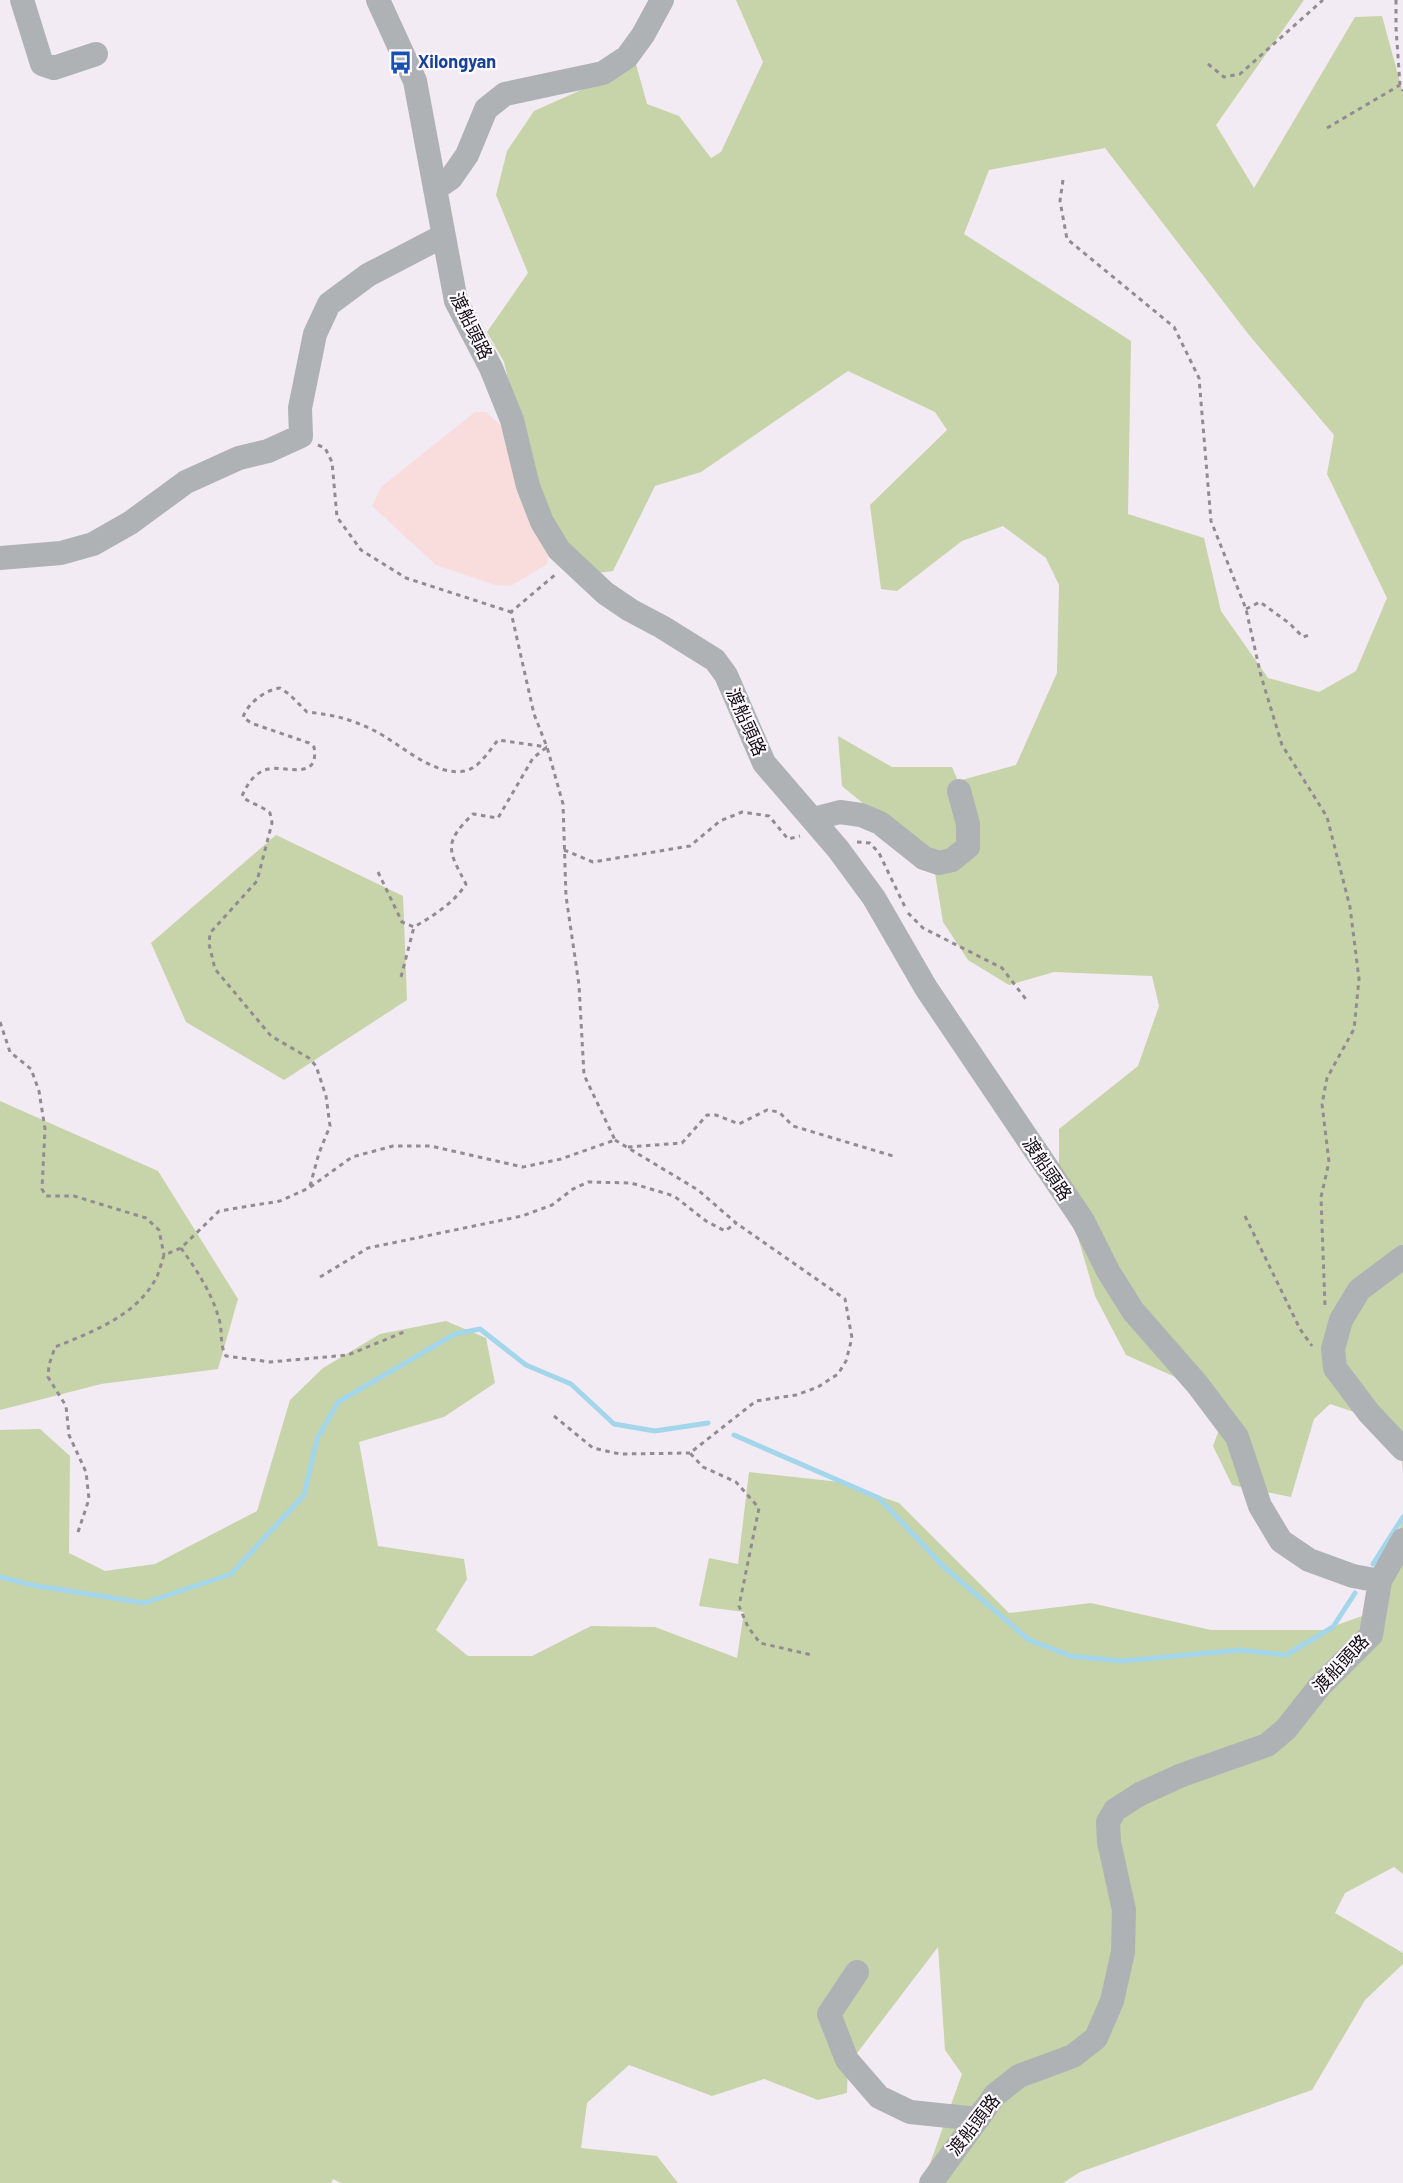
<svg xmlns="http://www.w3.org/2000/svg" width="1403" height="2183" font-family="Barlow,'Noto Sans TC',sans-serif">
<rect width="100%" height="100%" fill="#f3ebf3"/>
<path fill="#f8dddc" d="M475,412H486L506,430L549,552L547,564L511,586L495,585L436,565L372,506L381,487Z"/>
<path fill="#c7d3a8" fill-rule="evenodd" d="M736,0H1304L1216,125L1254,188L1355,17L1382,16L1403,93V1474L1401,1446L1369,1417L1330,1404L1314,1419L1291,1497L1232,1485L1213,1446L1221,1424L1200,1388L1126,1355L1095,1296L1059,1172V1129L1138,1066L1159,1006L1152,976L1054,972L1009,985L968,960L943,922L933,861L842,786L838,736L892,767H952L958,781L1016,765L1057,673L1059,585L1046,558L1003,526L962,541L897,591L881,589L870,505L947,430L935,412L848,371L701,472L655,486L613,571L591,574L538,504L504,362L487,332L528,273L496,195L507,151L534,111L608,78L634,57L647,104L679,116L711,158L721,152L763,62ZM1105,148L1249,335L1334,435L1327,474L1387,598L1356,671L1319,692L1268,678L1221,611L1204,538L1128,514L1131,341L964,234L989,170Z
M276,835L403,896L407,1000L284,1080L186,1022L151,943Z
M0,1101L158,1171L238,1299L218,1369L101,1384L0,1410Z
M446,1321L486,1338L495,1383L444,1417L359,1442L378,1546L464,1559L467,1579L436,1630L468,1656H532L591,1626L655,1627L737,1658L744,1612L699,1606L709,1558L738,1564L749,1472L840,1482L899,1503L1009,1613L1091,1603L1211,1630H1323L1365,1615L1403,1520V1874L1394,1867L1345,1893L1335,1913L1403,1953V1964L1365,2000L1312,2090L1080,2172L1063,2183H923L962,2074L945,2050L938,1947L848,2065L847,2093L818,2100L764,2079L712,2096L629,2065L587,2103L581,2148L657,2156L678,2183H341L333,2179L331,2183H0V1430L40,1429L70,1456L69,1553L105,1571L155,1564L257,1511L290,1400L323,1368L380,1334Z"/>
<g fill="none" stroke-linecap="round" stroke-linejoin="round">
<path stroke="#a3d6eb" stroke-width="5" d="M734,1435L879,1498L943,1566L1029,1640L1071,1656L1122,1661L1240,1650L1286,1655L1333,1627L1355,1593
M1373,1564L1403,1517
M0,1577L32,1585L144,1603L231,1574L304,1495L317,1439L338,1402L455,1334L480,1329L526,1365L571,1384L614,1424L655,1431L708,1423"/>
<path stroke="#928c92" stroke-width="3" stroke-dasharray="4.5 4.5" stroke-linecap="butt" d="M1396,0V28L1400,85L1403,91
M1208,64L1224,77L1240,74L1323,0
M1327,128L1400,85
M1063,180L1060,201L1067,239L1174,327L1199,378L1211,521L1246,609L1261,676L1282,745L1327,817L1350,907L1359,979L1354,1029L1327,1078L1322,1104L1329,1162L1321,1197L1325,1306
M318,445L325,448L332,462L337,517L361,550L406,578L511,612
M1246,609L1260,602L1289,623L1303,637L1309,635
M857,842L870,843L879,853L905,907
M564,850L593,862L690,846L720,821L742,812L769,816L788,839L800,836
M378,872L402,922L414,927C433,916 454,903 466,884C448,850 443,843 473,814L498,818L533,758L547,747
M908,913L923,928L1002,968L1028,1002
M401,977L414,927
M0,1022L10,1052L31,1069L39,1091L45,1129L42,1189L46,1196H74L146,1218L159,1230L164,1255
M615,1140L698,1190L736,1223L845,1299L852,1338L846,1361L838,1374L818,1387L796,1395L756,1401L690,1453L703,1467L736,1482L759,1508L739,1606L748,1627L760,1643L812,1655
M628,1147L682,1143L707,1115H716L739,1124L767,1110L779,1112L793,1126L893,1156
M310,1186L319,1153L330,1126L326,1096L316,1066L309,1058L271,1036L215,969L209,944L210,933L257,881L272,823L270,813C261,805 250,804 242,796C248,783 254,773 268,769C284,765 320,782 314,747L309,743L251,723L243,717C248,703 265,690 280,688L289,694L307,712C334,715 348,718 373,730C400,743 433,777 465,771C479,768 489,751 498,740L547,747
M1245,1216L1300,1329L1312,1346
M181,1248C196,1269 212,1293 219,1319C223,1332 219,1344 226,1356L270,1362L348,1355L404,1332
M320,1277L368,1248L522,1216L552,1205L573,1189L588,1182L631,1183L674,1196L706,1221L725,1231L736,1223
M554,1416L593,1448L620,1454L690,1453
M78,1532L89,1499L86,1472L69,1435L66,1406L48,1377L49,1365L55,1347C92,1332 133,1317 154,1282C159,1274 161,1264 164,1255L181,1248L219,1211L280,1201L309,1188L352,1157L393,1146H431L523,1167L561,1159L615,1140L584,1075L579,985L566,896L563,804L547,747L534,714L511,612L556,574"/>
<path stroke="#aeb2b5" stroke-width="24" d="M22,0L42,64L54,68L96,54
M378,0L415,81L456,301L491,368L512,420L528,486L542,522L559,550L605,593L630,610L662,627L715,660L726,675L764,763L838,849L874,898L926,988L1083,1221L1108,1271L1133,1311L1197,1384L1237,1437L1260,1506L1281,1541L1309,1560L1353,1576L1380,1581L1371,1635L1320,1686L1286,1729L1267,1745L1182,1775L1140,1794L1115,1810L1108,1822L1109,1842L1124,1910L1123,1952L1112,2001L1096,2038L1073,2056L1019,2076L995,2095L931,2183
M435,189L451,178L467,155L486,109L505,94L603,73L627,57L643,35L662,0
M0,558L61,553L93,544L130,523L186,482L239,458L268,451L301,436L300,408L315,334L329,304L368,275L443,236
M813,819L840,812L861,815L880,823L924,858L939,863L952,860L968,847V824L959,791
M1403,1257L1359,1290L1341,1320L1333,1349L1335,1368L1369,1413L1403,1449
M1380,1581L1403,1540
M857,1972L829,2014L847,2060L879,2097L910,2112L978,2119"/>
</g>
<defs>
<symbol id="bus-bare" viewBox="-9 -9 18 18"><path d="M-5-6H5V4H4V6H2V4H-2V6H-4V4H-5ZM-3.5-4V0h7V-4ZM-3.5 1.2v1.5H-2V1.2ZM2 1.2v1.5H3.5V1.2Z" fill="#1a4fb4" stroke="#fffaff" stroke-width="2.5" paint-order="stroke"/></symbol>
</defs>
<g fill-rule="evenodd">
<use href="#bus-bare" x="384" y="46" width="33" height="33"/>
</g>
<g text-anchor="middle" stroke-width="4.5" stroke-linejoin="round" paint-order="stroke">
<g font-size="18" font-weight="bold" fill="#164399" stroke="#fffaff" text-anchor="start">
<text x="418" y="68">Xilongyan</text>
</g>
<g font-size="18" fill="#100d10" stroke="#fffaff">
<text transform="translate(471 326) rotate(64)" y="6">渡船頭路</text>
<text transform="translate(746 722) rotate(66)" y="6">渡船頭路</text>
<text transform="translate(1047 1169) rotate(56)" y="6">渡船頭路</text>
<text transform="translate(1341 1664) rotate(-47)" y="6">渡船頭路</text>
<text transform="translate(974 2125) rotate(-52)" y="6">渡船頭路</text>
</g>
</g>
</svg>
